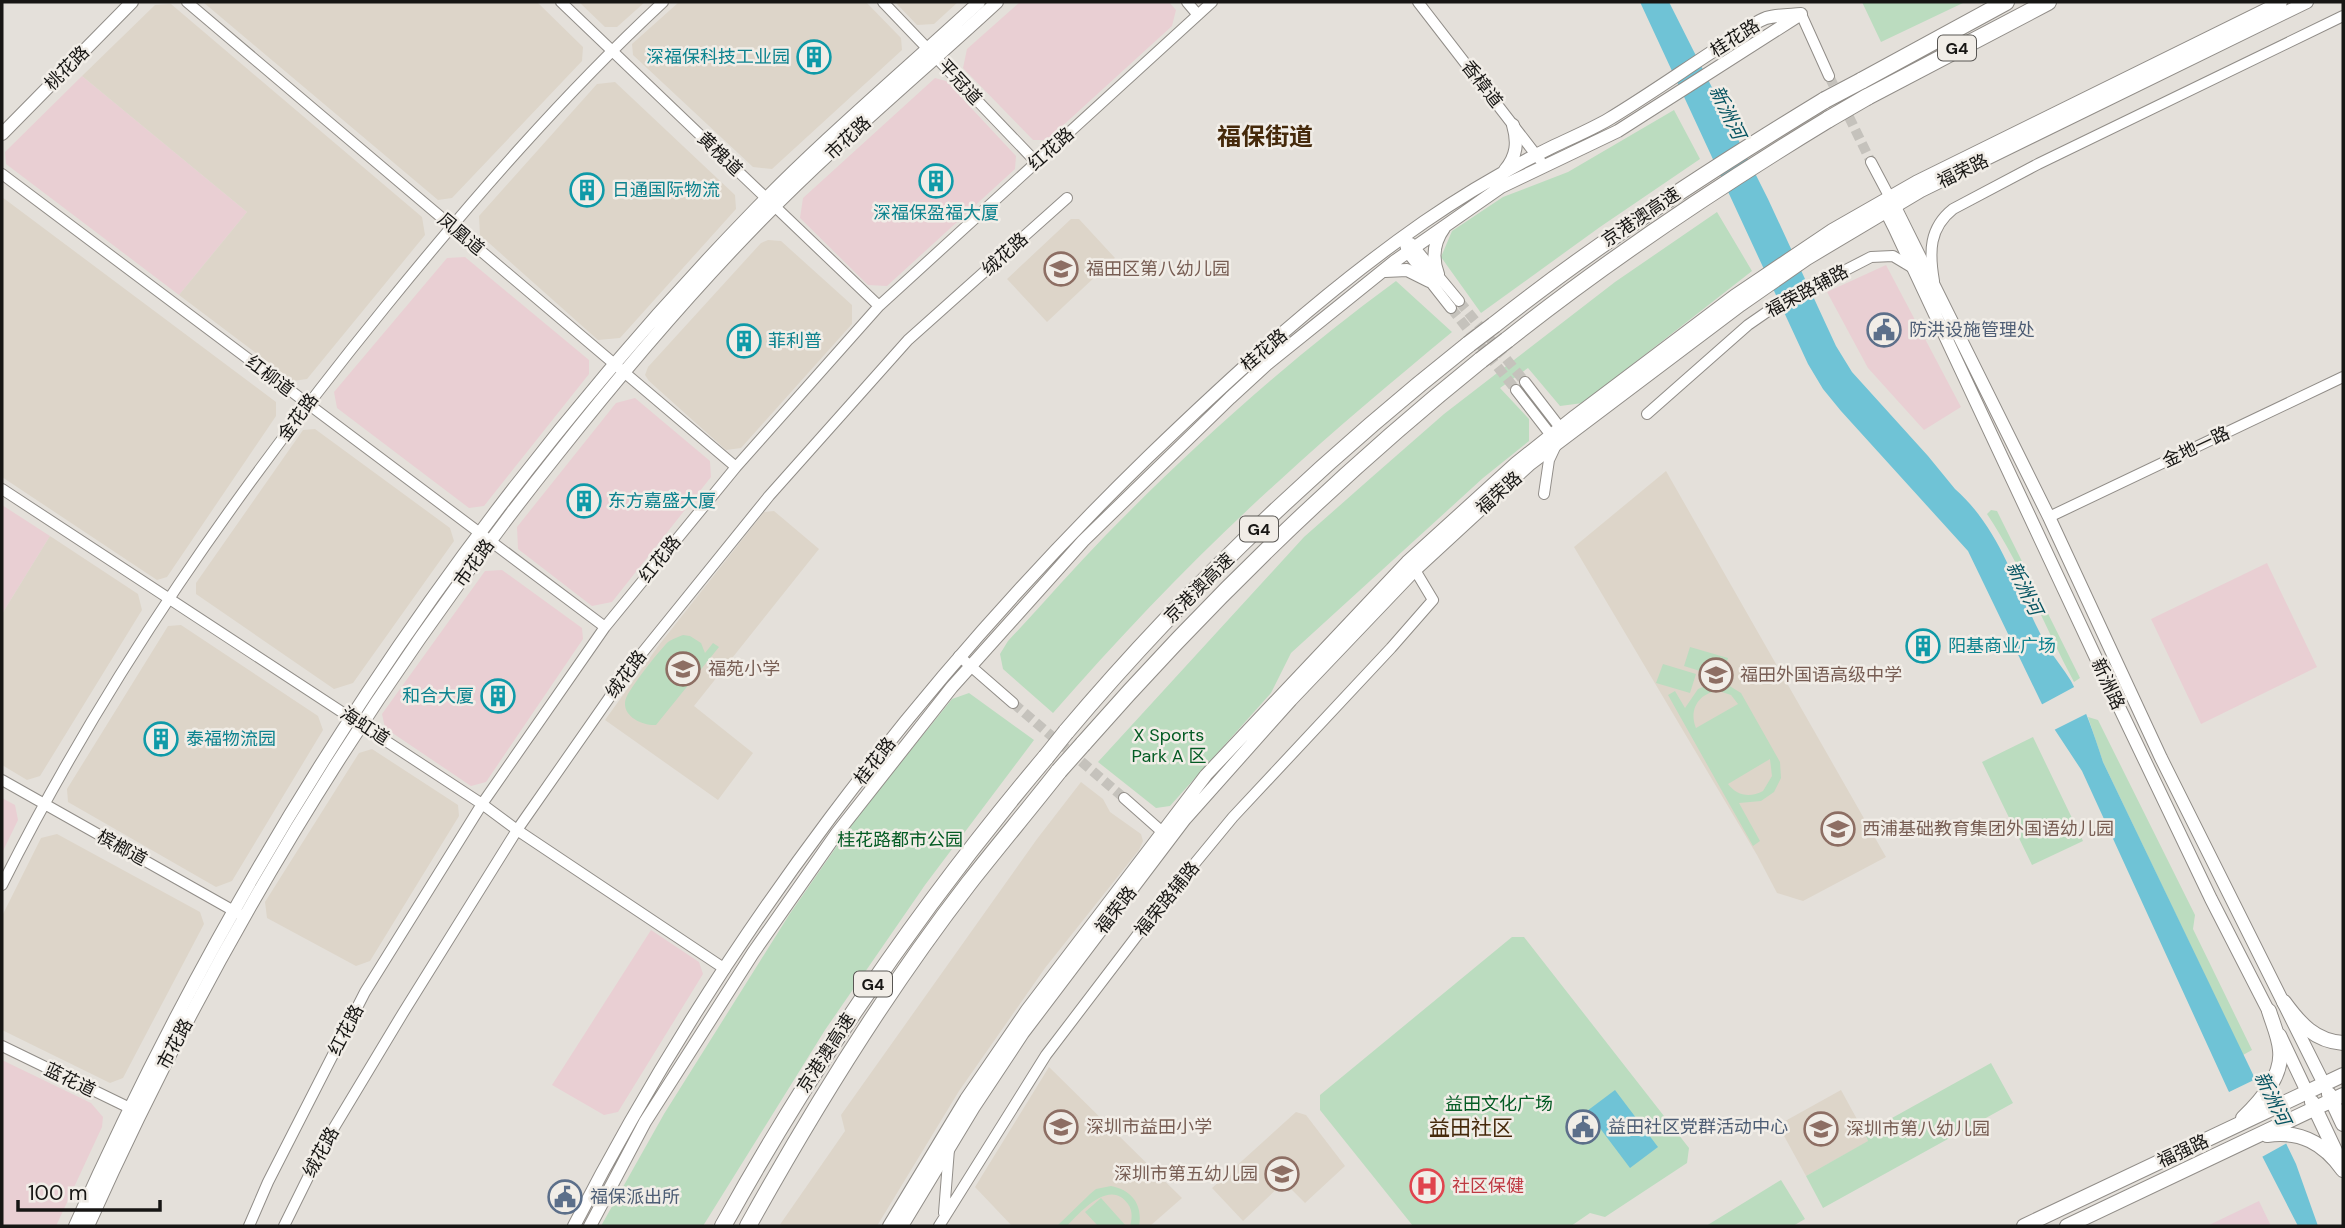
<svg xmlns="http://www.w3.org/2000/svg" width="2345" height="1228" font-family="'DM Sans','Noto Sans SC',sans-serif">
<rect width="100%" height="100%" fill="#e4e0da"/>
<path fill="#e9cfd3" d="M1020,2H1169L1176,10L1172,26L1047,140H1033L963,68L967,49Z
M82,76L247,212L179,295L6,164L5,152Z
M935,78L946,81L1016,156L1015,169L887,286L868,285L800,218L803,198Z
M465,257L589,360V374L484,506L469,508L337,408L334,392L447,258Z
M1886,265L1961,407L1924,430L1868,368L1827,292Z
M635,398L710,461L711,477L612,602L592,606L518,549L517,527L616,403Z
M2,505L50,536L2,614Z
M2267,563L2317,667L2201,724L2151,619Z
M502,570L582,628L583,639L486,782L471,786L385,728L382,714L485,571Z
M2,798L15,805L18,820L2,853Z
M651,930L699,962L703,974L618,1112L604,1115L552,1085Z
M2,1060L91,1103L103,1117L102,1127L56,1226H2Z"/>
<path fill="#ddd5c9" d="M203,2H537L583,47L582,61L452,198L438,200Z
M579,2H645L617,27H605Z
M679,2H866L901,38L902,50L772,169L753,167L633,55L632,44Z
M895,2H958L934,24L917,25Z
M171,4L422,217L425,235L307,379L293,381L179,295L247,212L82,76L155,5Z
M615,82L735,195L736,209L620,338L598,340L480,235L479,216L597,84Z
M2,197L276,402V416L167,577L157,580L2,477Z
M1071,219H1079L1115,258L1047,322L1007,279Z
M768,240L781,241L852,305V324L741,448L726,450L649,381L645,375L648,367L761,243Z
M315,429L450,528L454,541L353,683L334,689L196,594V583L303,430Z
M1666,471L1886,857L1803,901L1777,893L1757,855L1574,547Z
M774,511L819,549L694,706L753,753L718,800L605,720L659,645L764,512Z
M50,536L138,594L142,610L40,776L27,780L2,765V614Z
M181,625L318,716L323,730L232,881L216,887L68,802L67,789L168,626Z
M372,749L458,805L459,816L370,961L356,966L267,918L265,902L359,753Z
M1081,782L1103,799L1110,812L1141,834L1143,841L1139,850L1045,968L959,1091L877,1226H779L845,1131L841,1115L1037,839Z
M57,834L200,912L204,924L123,1078L110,1083L2,1030V916L41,838Z
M1049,1067L1182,1198L1150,1226H1012L975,1187Z
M1841,1090L1869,1141L1806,1176L1778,1125Z
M1296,1112L1306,1115L1345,1166L1305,1203L1284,1182L1243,1221L1212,1188Z"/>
<path fill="#e8cfd6" d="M2259,1201L2271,1226H2207Z"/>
<path fill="#bbdcbf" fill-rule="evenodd" d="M1862,2H1965L1881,42Z
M1674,110L1700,159L1600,227L1481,313L1441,257L1452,231L1503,197L1568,172Z
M1717,212L1752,271L1583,403L1560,406L1528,368L1500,388L1529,419V441L1483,478L1291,653L1271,693L1170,806L1156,808L1098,762L1304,537L1372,477L1444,414L1615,282Z
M1396,281L1452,332C1393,381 1335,429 1279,481C1199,553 1124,632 1053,713L1003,669L1000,654L1008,641C1041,606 1072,570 1105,536C1195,444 1292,357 1396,281Z
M1991,510L1997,511L2080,678L2074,682C2044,626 2022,566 1987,514Z
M683,635L690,636L701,643L705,653L713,643L719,647L656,725C641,726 618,714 627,696C633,684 658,652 668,642C672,639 678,637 683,635Z
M1690,647L1728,658L1722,678L1684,666Z
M1663,664L1696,674L1690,693L1656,683Z
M1712,683L1728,685L1741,693L1780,762L1781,778L1774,792L1761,801L1739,803L1760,841L1753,846L1668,695L1675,691L1685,708L1698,689ZM1719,691L1731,695L1738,704L1696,728C1688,709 1700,692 1719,691ZM1770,759L1772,776L1763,791C1750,798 1737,796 1728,784Z
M969,693L1034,740L925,885L825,1030L703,1226H601L664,1114L789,915L857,817L952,699Z
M2088,717L2098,720L2195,915L2193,929L2252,1050L2243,1055L2103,762Z
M2033,737L2083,841L2032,865L1982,762Z
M1512,937H1524L1689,1148L1687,1163L1605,1217L1590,1213L1571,1226H1413L1320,1110V1095Z
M1991,1063L2013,1103L1823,1208L1806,1176L1868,1141L1865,1133Z
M1781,1180L1805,1219L1793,1226H1706Z
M1111,1186C1132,1190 1143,1205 1139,1226H1130C1132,1219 1133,1211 1128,1204C1110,1178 1080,1212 1067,1226H1057L1090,1194L1096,1189Z
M1101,1198L1126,1226H1098L1085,1212Z"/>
<path fill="#6fc3d6" d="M1640,2H1669L1768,199L1836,346L1852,372L1928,456L1955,489C2002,530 2017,593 2047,646C2054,658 2064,669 2071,681C2085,707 2094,734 2103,762L2296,1164L2318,1226H2298L2228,1090L2082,771L2053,727L1968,551L1841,411L1823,389L1808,364Z
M1615,1090L1658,1147L1630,1168L1587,1111Z"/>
<path fill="#e4e0da" d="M2076,686L2090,712L2052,731L2039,706Z
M2258,1078L2289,1142L2260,1158L2227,1093Z"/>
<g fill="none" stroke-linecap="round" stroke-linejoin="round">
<path stroke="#c5c2bc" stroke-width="10" stroke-dasharray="10 5" stroke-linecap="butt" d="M1829,76L1871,162
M1459,301L1525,382
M1451,308L1516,390
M1013,703L1124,798"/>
<defs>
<path id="tertiary" d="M187,2L736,467
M561,2L879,306
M883,2L1036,162
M1187,2L1198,15
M1418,2L1540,160
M1801,14L1829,76
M1871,162L1889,196
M2,174L605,627
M1403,237L1407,252L1451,308
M1411,243L1459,301
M1934,281C1929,252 1929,228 1953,209L2038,164L2343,16
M1525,382L1565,434
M1516,390L1557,443L1549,460L1544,494
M1647,414L1748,325L1774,307L1871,257L1893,256L1913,268
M2,489L482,804L517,830L725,969
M2049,517L2343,377
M959,656L1013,703
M2,780L241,915
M1124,798L1168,837
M2,885C106,677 240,486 386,306C472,200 563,95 663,2
M2,1046L138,1112
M944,1213L949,1149
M249,1226L268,1182L365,992L482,804L605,627L736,467L879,306L1212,2
M284,1226L326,1141L403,1013L517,830L630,668L769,496L908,340L1067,198
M939,1226L1046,1055L1158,908L1233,817L1391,648L1433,600L1415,570"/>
<path id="secondary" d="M2,134L132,2
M1505,170C1517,156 1518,142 1513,125
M1891,199L2049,517L2161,758L2324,1084
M1887,204L1886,211L1894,227L2110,688L2211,899L2272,1018
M1385,271L1407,270L1429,281
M1438,274C1432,258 1433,243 1444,228
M2280,1035L2307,1092
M75,1226C240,856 466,509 748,217C821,141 902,73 979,2
M88,1226C211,951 368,692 556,456C620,375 687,296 759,222C834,145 918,75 997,2
M574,1226C720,941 919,680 1148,457C1235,373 1325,291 1424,222C1466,193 1509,168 1554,146C1573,137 1592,129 1609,119C1647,96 1684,70 1721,46C1735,37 1750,24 1766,18C1776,15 1790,15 1801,14
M590,1226L645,1122L753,953L837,833L952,687L1083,541L1230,398L1267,364L1395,261L1501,187L1618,131L1798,16
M889,1226L966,1099L1027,1010L1206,775L1407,562L1516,463L1575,416L1734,296L1832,230L1916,182L2281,2
M902,1226L974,1107L1023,1033L1185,819L1291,700L1415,570L1529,465L1741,305L1807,259L1921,191L2307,2"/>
<path id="primary" d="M2284,1002C2300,1024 2315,1041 2343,1043
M2329,1094L2343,1124
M2312,1102L2338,1157
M2243,1118C2261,1101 2283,1076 2280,1050C2279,1037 2273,1024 2269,1011
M2267,1135C2300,1130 2324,1143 2343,1170
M2024,1226L2343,1075
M2067,1226L2343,1095"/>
<path id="motorway" d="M1861,81L2006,2
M1867,97L2048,2
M1494,325C1599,242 1710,170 1825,100
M1507,340C1609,259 1717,187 1829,119
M1066,732C1185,591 1324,459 1469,344
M1083,744C1205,605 1337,476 1481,360
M723,1226C815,1060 923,903 1046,757
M748,1226C813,1109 887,989 969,883C999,845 1029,809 1059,771"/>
</defs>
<use href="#tertiary" stroke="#918d88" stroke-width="12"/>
<use href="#secondary" stroke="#918d88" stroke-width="14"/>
<use href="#primary" stroke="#918d88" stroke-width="16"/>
<use href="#motorway" stroke="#918d88" stroke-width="18"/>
<use href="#tertiary" stroke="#fff" stroke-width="10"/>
<use href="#secondary" stroke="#fff" stroke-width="12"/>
<use href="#primary" stroke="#fff" stroke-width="14"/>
<use href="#motorway" stroke="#fff" stroke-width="16"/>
<defs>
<path id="motorway-bridge" d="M1825,100L1861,81
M1829,119L1867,97
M1469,344L1494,325
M1481,360L1507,340
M1046,757L1066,732
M1059,771L1083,744"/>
</defs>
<use href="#motorway-bridge" stroke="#918d88" stroke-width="18" stroke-linecap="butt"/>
<use href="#motorway-bridge" stroke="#fff" stroke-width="16"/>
</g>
<defs>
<symbol id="building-ring" viewBox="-11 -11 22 22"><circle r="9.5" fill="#f1ede7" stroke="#0f9aa8" stroke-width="1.5"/><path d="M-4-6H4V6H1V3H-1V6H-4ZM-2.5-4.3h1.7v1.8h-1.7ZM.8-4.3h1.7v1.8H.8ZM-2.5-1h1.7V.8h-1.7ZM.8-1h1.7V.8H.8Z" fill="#0f9aa8"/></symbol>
<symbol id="school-ring" viewBox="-11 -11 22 22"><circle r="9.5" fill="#f1ede7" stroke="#8d6e63" stroke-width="1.5"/><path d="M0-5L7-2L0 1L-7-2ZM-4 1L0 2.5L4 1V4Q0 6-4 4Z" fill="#8d6e63"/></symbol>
<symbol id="civic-ring" viewBox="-11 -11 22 22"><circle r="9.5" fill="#f1ede7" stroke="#5c6f8a" stroke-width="1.5"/><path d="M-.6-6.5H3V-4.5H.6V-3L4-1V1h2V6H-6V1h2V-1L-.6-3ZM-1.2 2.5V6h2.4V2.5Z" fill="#5c6f8a"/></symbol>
<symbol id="hospital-ring" viewBox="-11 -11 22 22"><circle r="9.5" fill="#f1ede7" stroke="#e0444e" stroke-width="1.5"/><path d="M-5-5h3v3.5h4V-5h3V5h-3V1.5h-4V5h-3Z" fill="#e0444e"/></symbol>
</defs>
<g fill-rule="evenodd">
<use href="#building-ring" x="795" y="38" width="38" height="38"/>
<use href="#building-ring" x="917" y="162" width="38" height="38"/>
<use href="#building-ring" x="568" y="171" width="38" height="38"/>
<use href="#school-ring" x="1042" y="250" width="38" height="38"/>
<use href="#civic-ring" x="1865" y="311" width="38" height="38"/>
<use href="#building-ring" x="725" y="322" width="38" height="38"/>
<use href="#building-ring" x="565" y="482" width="38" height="38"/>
<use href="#building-ring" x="1904" y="627" width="38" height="38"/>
<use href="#school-ring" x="664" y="650" width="38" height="38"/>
<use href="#school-ring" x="1697" y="656" width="38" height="38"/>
<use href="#building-ring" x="479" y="677" width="38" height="38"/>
<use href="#building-ring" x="142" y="720" width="38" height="38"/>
<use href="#school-ring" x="1819" y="810" width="38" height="38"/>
<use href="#school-ring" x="1042" y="1108" width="38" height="38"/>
<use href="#civic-ring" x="1564" y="1108" width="38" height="38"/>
<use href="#school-ring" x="1802" y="1110" width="38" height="38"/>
<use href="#school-ring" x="1263" y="1155" width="38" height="38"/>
<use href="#hospital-ring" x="1408" y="1167" width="38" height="38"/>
<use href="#civic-ring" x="546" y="1178" width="38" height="38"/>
</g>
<g text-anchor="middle" stroke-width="5" stroke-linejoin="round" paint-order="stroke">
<g fill="#f1ede7" stroke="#585653" stroke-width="2">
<rect x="1938" y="35.5" width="38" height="25" rx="5"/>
<rect x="1240" y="516.5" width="38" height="25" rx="5"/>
<rect x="854" y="971.5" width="38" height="25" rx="5"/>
</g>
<g font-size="16" font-weight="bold" fill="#171614">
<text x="1957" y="54">G4</text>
<text x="1259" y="535">G4</text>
<text x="873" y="990">G4</text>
</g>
<g font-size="18" fill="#171614" stroke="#f1ede7">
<text transform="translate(1735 38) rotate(-32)" y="6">桂花路</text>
<text transform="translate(67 68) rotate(-45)" y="6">桃花路</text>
<text transform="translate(960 82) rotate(47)" y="6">平冠道</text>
<text transform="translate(1482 84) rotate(52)" y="6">香樟道</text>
<text transform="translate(848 138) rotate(-43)" y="6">市花路</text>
<text transform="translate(1051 149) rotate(-42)" y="6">红花路</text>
<text transform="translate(720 154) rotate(44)" y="6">黄槐道</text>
<text transform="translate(1963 171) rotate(-26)" y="6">福荣路</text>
<text transform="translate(1641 217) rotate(-34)" y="6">京港澳高速</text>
<text transform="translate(461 234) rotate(40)" y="6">凤凰道</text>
<text transform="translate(1005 254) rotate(-42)" y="6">绒花路</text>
<text transform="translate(1807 291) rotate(-28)" y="6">福荣路辅路</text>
<text transform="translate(1264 350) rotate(-40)" y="6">桂花路</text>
<text transform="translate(270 376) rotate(37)" y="6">红柳道</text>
<text transform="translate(298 417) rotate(-54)" y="6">金花路</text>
<text transform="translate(2196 447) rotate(-25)" y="6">金地一路</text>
<text transform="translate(1499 493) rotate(-42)" y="6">福荣路</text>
<text transform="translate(660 559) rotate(-51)" y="6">红花路</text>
<text transform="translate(474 563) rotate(-54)" y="6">市花路</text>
<text transform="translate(1199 588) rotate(-45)" y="6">京港澳高速</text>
<text transform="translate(626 674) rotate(-53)" y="6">绒花路</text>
<text transform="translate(2108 684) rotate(65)" y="6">新洲路</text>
<text transform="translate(365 726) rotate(33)" y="6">海虹道</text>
<text transform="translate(875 761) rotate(-52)" y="6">桂花路</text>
<text transform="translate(122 848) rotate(29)" y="6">槟榔道</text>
<text transform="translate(1167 899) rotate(-51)" y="6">福荣路辅路</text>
<text transform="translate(1116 910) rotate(-52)" y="6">福荣路</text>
<text transform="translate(346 1030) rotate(-63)" y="6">红花路</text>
<text transform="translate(175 1044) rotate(-62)" y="6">市花路</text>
<text transform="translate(826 1053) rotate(-57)" y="6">京港澳高速</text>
<text transform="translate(70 1080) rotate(26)" y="6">蓝花道</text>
<text transform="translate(2183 1151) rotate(-25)" y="6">福强路</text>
<text transform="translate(321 1152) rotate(-61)" y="6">绒花路</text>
</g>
<g font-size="18" fill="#0d838f" stroke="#f1ede7" text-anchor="start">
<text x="790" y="63" text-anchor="end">深福保科技工业园</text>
<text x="612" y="196">日通国际物流</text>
<text x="936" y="219" text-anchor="middle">深福保盈福大厦</text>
<text x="768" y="347">菲利普</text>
<text x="608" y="507">东方嘉盛大厦</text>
<text x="1948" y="652">阳基商业广场</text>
<text x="474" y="702" text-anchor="end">和合大厦</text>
<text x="186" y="745">泰福物流园</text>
</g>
<g font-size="18" fill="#785e54" stroke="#f1ede7" text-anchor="start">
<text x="1086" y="275">福田区第八幼儿园</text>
<text x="708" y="675">福苑小学</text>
<text x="1740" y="681">福田外国语高级中学</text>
<text x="1862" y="835">西浦基础教育集团外国语幼儿园</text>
<text x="1086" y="1133">深圳市益田小学</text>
<text x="1846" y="1135">深圳市第八幼儿园</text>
<text x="1258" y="1180" text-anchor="end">深圳市第五幼儿园</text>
</g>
<g font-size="18" fill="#4e5e75" stroke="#f1ede7" text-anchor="start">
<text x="1909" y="336">防洪设施管理处</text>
<text x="1608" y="1133">益田社区党群活动中心</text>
<text x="590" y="1203">福保派出所</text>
</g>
<g font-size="18" fill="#035b23" stroke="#f1ede7">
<text x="1169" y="741">X Sports<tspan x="1169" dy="21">Park A 区</tspan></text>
<text x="900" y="846">桂花路都市公园</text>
<text x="1499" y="1110">益田文化广场</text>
</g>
<g font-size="18" fill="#be3a42" stroke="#f1ede7" text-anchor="start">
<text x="1452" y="1192">社区保健</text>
</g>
<g font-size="19" font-style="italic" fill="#055360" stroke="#f1ede7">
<text transform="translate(1728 112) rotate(64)" y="7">新洲河</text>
<text transform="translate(2025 588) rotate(64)" y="7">新洲河</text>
<text transform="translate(2273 1098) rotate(64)" y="7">新洲河</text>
</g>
<g font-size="21" fill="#45290a" stroke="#f1ede7">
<text x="1471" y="1135">益田社区</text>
</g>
<g font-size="24" font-weight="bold" fill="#45290a" stroke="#f1ede7">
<text x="1265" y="145">福保街道</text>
</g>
</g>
<rect width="2345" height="1228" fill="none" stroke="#171614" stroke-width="7"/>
<path d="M18 1200v10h142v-10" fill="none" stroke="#171614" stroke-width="3.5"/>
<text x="28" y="1200" font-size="21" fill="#171614" stroke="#f1ede7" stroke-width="5" paint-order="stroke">100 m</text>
</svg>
